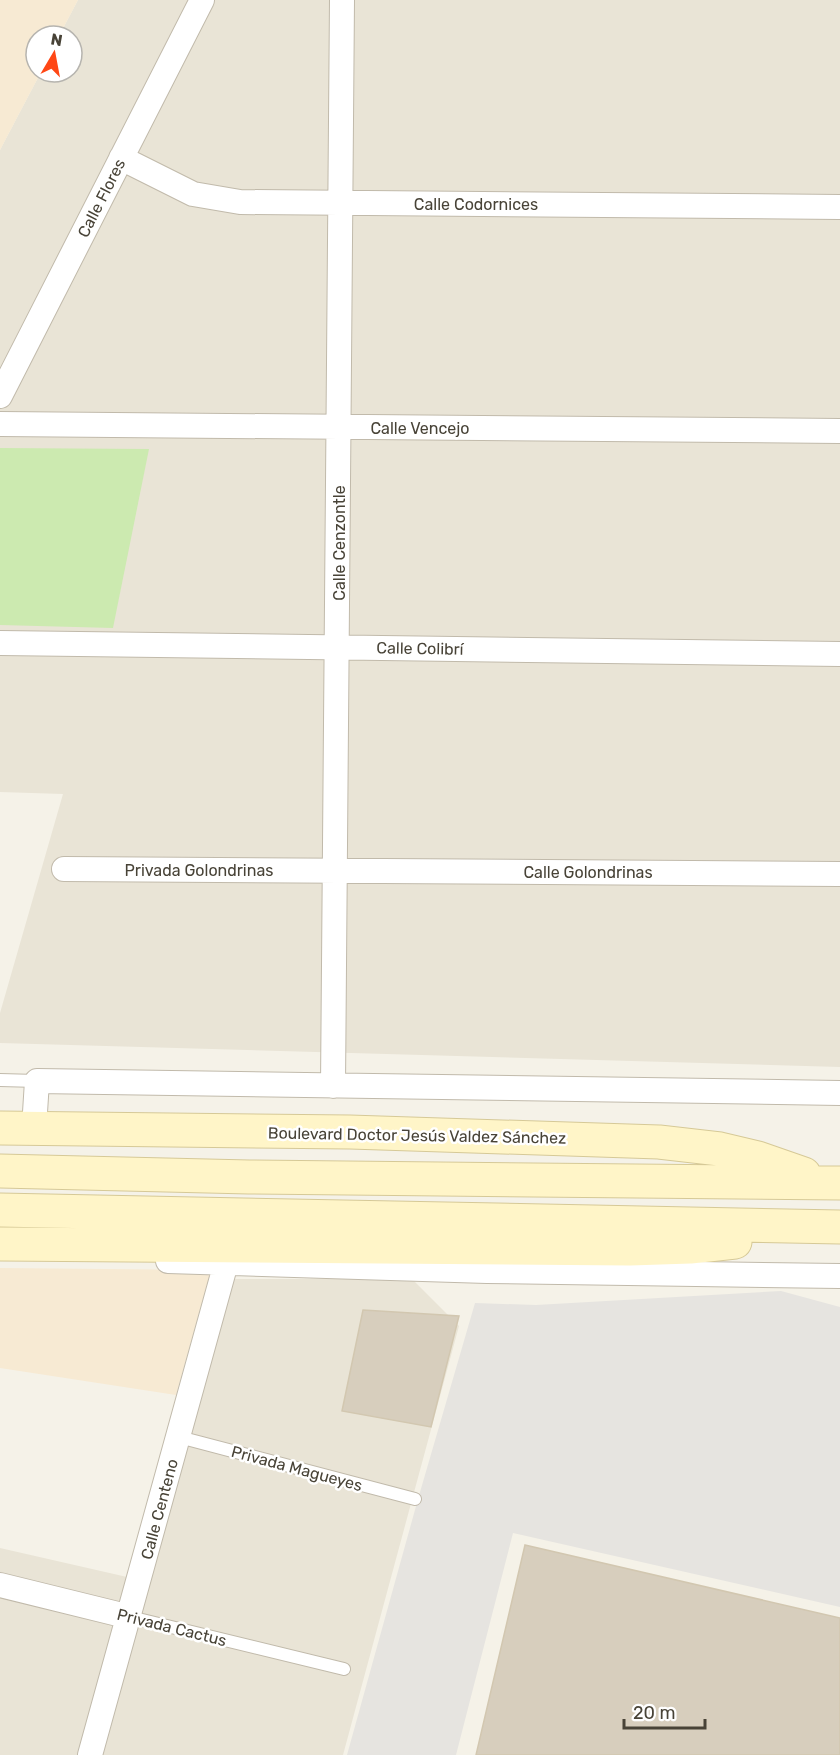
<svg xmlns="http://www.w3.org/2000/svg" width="840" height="1755" font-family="Rubik,sans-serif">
<rect width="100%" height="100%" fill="#f5f2e8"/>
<path fill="#e9e4d6" d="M78,0H840V1067L0,1043V1013L63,794L0,792V150L41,72H72V36H59Z
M234,1279H412L459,1326L343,1755H0V1548L149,1582Z"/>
<path fill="#f7ead3" d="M0,0H78L59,36H36V72H41L0,150Z
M0,1268L211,1270L176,1395L0,1368Z"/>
<path fill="#cceab0" d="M0,448L149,449L113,628L0,625Z"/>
<path fill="#e6e4e0" d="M781,1291L840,1307V1607L513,1533L456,1755H347L418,1499L475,1303L536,1305Z"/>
<path fill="#d7cebd" stroke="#d2c7b0" stroke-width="1.5" d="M363,1310L459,1316L431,1427L342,1411Z
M525,1545L840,1618V1755H476Z"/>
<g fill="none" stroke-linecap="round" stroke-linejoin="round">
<defs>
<path id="lane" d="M0,1080L37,1081
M179,1437L415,1499
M130,1617L344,1669"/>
<path id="street" d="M121,158L193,194L240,202L840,207
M0,396L202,0
M0,424L840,431
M0,643L840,654
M64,869L840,874
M333,1086L342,0
M34,1128L37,1081L840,1093
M168,1261L487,1271L840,1276
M0,1585L130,1617
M90,1755L226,1263"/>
<path id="secondary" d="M0,1128L350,1132L659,1142L720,1149L758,1158L804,1174
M0,1171L249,1177L840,1183
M0,1210L840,1227
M0,1244L630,1249L690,1247L735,1242"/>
</defs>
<use href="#lane" stroke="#c1baab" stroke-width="14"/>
<use href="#street" stroke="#c1baab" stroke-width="26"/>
<use href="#secondary" stroke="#d6c997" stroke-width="35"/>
<use href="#lane" stroke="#fff" stroke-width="12"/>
<use href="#street" stroke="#fff" stroke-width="24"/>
<use href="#secondary" stroke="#fff5c8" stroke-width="33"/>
</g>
<g text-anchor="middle" stroke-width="5" stroke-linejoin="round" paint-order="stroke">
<g font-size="16" fill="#484337" stroke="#fff">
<text transform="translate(101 198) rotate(-63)" y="6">Calle Flores</text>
<text x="476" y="210">Calle Codornices</text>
<text x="420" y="434">Calle Vencejo</text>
<text transform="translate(339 543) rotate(-90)" y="6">Calle Cenzontle</text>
<text transform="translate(420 648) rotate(1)" y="6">Calle Colibrí</text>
<text x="199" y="876">Privada Golondrinas</text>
<text x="588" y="878">Calle Golondrinas</text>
<text transform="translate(417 1135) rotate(1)" y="6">Boulevard Doctor Jesús Valdez Sánchez</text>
<text transform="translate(297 1468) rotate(15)" y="6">Privada Magueyes</text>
<text transform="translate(159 1509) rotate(-75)" y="6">Calle Centeno</text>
<text transform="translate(172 1627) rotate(14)" y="6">Privada Cactus</text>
</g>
</g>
<g transform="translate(54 54) rotate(10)"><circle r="28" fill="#ffffff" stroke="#b6b4af" stroke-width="1.5"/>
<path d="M0-4.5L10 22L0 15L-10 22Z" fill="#ff4715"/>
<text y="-9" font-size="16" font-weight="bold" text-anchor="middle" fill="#484337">N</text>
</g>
<path d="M624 1719v9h81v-9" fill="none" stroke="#484337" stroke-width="3"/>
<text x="633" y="1719" font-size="18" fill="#484337" stroke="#ffffff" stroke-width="4.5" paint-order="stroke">20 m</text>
</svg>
